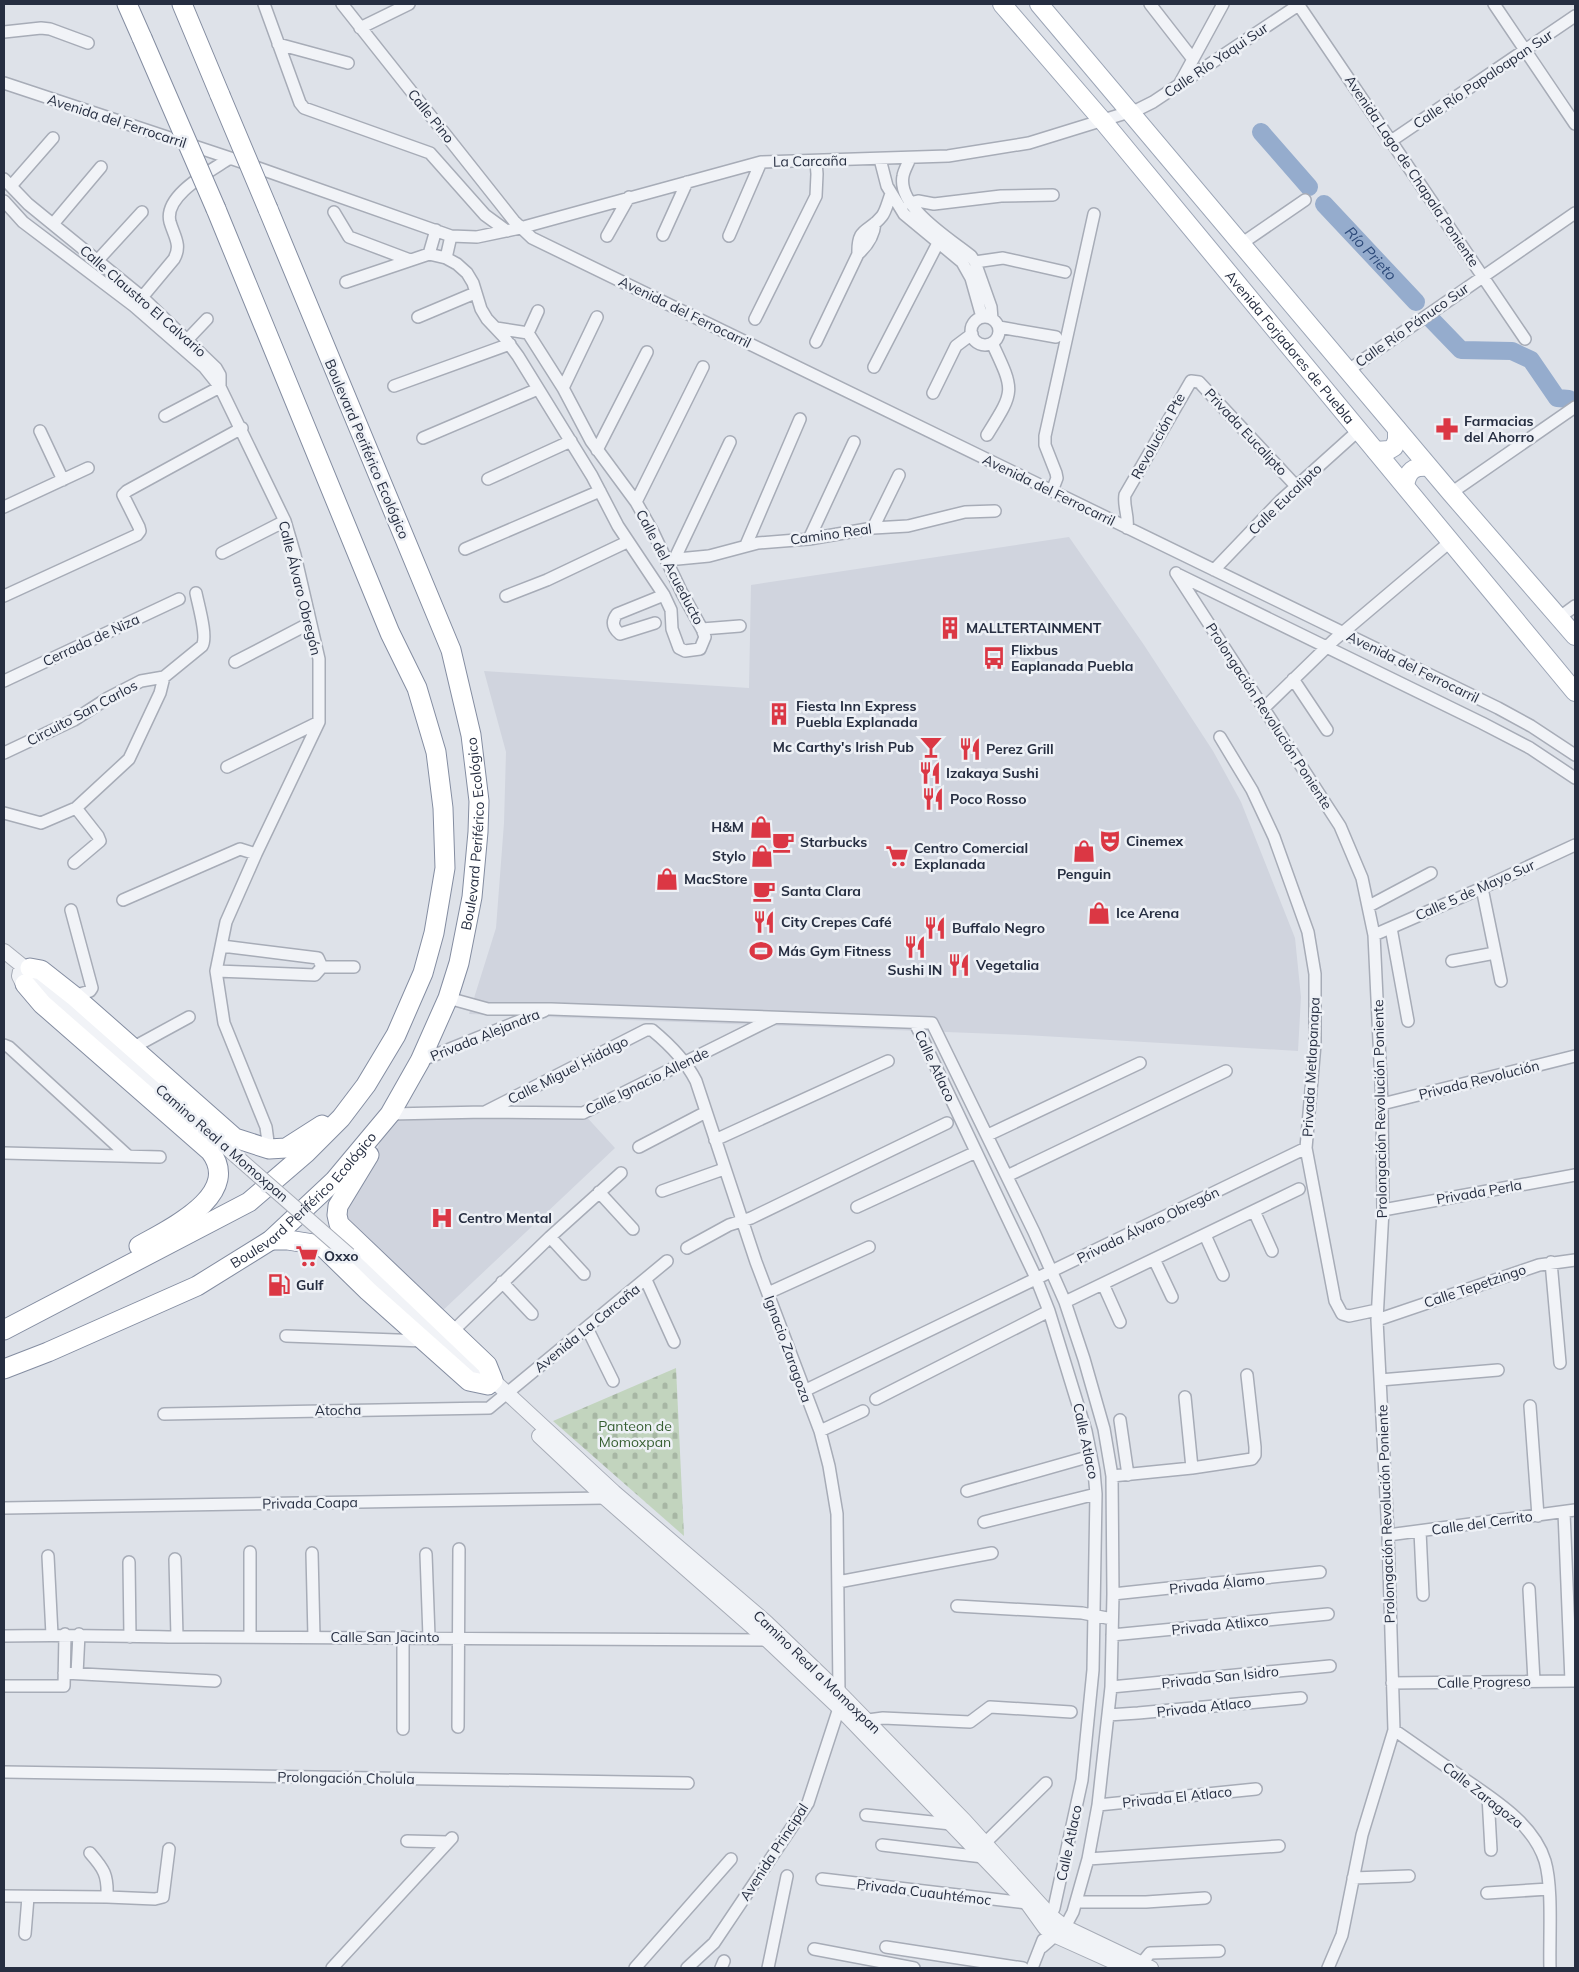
<svg xmlns="http://www.w3.org/2000/svg" width="1579" height="1972" font-family="Mulish,sans-serif">
<defs>
<pattern id="cemetery-stones" width="16" height="16" patternUnits="userSpaceOnUse" patternTransform="scale(1.25)"><rect width="16" height="16" fill="#c2d4be"/><path d="M2 7V4a2 2 0 0 1 4 0v3zM10 15v-3a2 2 0 0 1 4 0v3z" fill="#a7b6a4"/></pattern>
</defs>
<rect width="100%" height="100%" fill="#dee2e9"/>
<path fill="#d0d4de" d="M1069,537L1144,645L1213,751L1241,802L1295,938L1301,997L1298,1051L1025,1035L469,1014L496,928L504,823L506,752L484,671L749,688L751,585Z
M583,1113L615,1148L439,1314L344,1223V1202L376,1153L390,1114Z"/>
<path fill="url(#cemetery-stones)" d="M676,1368L684,1536L553,1421Z"/>
<g fill="none" stroke-linecap="round" stroke-linejoin="round">
<g stroke="#95accd" stroke-width="18">
<path d="M1261,132L1309,187"/>
<path id="s1" d="M1324,204L1416,302"/>
<path d="M1431,319L1461,350L1512,351L1531,360L1557,398L1569,399"/>
</g>
<defs>
<path id="minor" d="M264,4L300,103L304,108L430,153L485,215L507,231
M342,4L514,221L532,238L1498,708L1531,726L1575,755
M1150,4L1192,58
M1298,4L1525,339
M1494,4L1575,124
M360,28L409,4
M4,32L41,28L50,29L88,43
M278,44L348,63
M4,83L230,158L451,236L477,237L520,228L761,162L948,156L1029,143L1139,109L1153,102L1300,4
M1180,83L1223,4
M1391,141L1575,16
M910,158C908,164 904,170 903,176C897,207 950,239 971,256L975,262L991,307L992,319
M880,159L887,186L904,214L962,262L971,278L982,317
M4,179L28,204L142,297L216,368L220,375V387L165,416
M11,186L53,138
M4,201L23,222L134,306L204,367L220,387L285,521L295,555L319,659V722L256,854L226,922L216,971L224,1023L266,1127L269,1149
M909,203L918,201L934,204L1001,196L1053,195
M334,212L349,237L410,260
M53,224L101,167
M663,235L687,182
M607,236L629,197
M729,236L761,162
M1241,244L1305,200
M429,254L446,258L457,264L467,273L473,283L481,309L487,319L504,337L518,356L592,476L618,526L664,595L671,610L672,629L679,648L685,651L700,649L705,637L702,629L682,593L653,532L636,502L591,441L563,388L528,333L496,328
M429,254L436,230
M858,254C857,226 869,233 882,216C886,211 888,201 891,194
M446,258L451,236
M98,260L142,212
M975,262L1003,258L1065,272
M346,282L429,254
M139,301L174,259C182,245 174,236 170,222C163,195 211,171 230,158
M418,317L475,293
M971 331a14 14 0 1 1 28 0a14 14 0 1 1-28 0Z
M755,319L816,196L817,174L816,161
M999,327L1056,337
M528,333L538,311
M188,339L207,319
M816,342L858,254C868,245 874,236 875,223
M874,367L938,243
M1347,371L1575,213
M394,386L510,344
M563,388L597,317
M933,393L956,346L972,334
M40,431L63,480
M987,435C1015,390 1015,392 992,343
M423,438L538,389
M597,450L647,352
M488,479L571,441
M1052,491L1057,478L1056,473L1045,445V436L1094,214
M1451,493L1575,407
M636,502L703,367
M4,507L88,468
M873,528L899,475
M1127,528C1129,516 1123,506 1125,495L1191,381L1199,382L1296,486
M809,539L854,442
M746,545L800,419
M465,549L600,491
M222,553L285,521
M675,558L730,442
M667,560L709,556L758,543L809,539L873,528L908,526L965,512L995,511
M1214,570L1280,501L1359,430
M1176,573L1340,826L1362,878L1374,935L1382,1104L1383,1210L1377,1320L1388,1535L1394,1730L1362,1835L1342,1935L1328,1968
M1177,574L1482,723L1530,748L1575,778
M4,596L137,535L140,531L139,527L123,495L127,491L242,428
M506,596L547,580L627,542
M1560,617L1575,606
M655,623L620,634C613,628 611,622 617,614L664,595
M702,629L740,626
M235,662L310,623
M1293,679L1327,730
M4,681L179,599
M1264,708L1334,640L1451,541
M1220,737L1252,790L1274,837L1308,932L1315,974V1044L1306,1148L1335,1301L1342,1314L1349,1316L1377,1310
M4,753L74,720L108,698L141,681L164,677L202,646C208,637 198,604 196,593
M227,767L319,722
M4,813L41,823L76,808L129,759L160,693L164,677
M74,863L100,841L98,836L76,808
M1482,888L1501,981
M123,900L240,849L256,854
M1369,906L1431,873
M71,910L92,988L90,991L74,996
M1391,928L1408,1021
M1374,935L1482,888L1575,845
M222,946L318,958L322,967
M1452,961L1495,953
M322,967H354
M216,971L315,975L322,967
M448,998L488,1009H551L932,1023L1034,1232L1065,1302L1084,1359L1104,1429L1112,1476L1113,1594L1111,1687L1098,1805L1088,1859L1073,1912L1065,1927L1042,1947
M915,1023L1036,1278L1049,1311L1086,1431L1094,1471L1096,1494L1093,1670L1082,1780L1054,1908L1048,1922
M4,1045L9,1047L127,1155
M134,1047L189,1017
M420,1061L544,1011
M1382,1104L1575,1056
M485,1112L646,1030H652C669,1044 686,1061 696,1081L756,1262L820,1431L829,1466L837,1514L839,1692V1708L808,1803L714,1943L687,1968
M390,1114L485,1112L583,1113L774,1018
M988,1135L1140,1063
M715,1140L888,1061
M639,1147L706,1112
M4,1153L160,1157
M1007,1176L1226,1071
M662,1191L724,1169
M599,1192L633,1229
M857,1207L976,1152
M1383,1210L1575,1175
M1254,1211L1272,1251
M1205,1235L1223,1275
M550,1237L584,1274
M687,1248L729,1225L751,1218L947,1123
M1154,1259L1172,1297
M1551,1262L1560,1363
M646,1280L674,1342
M502,1282L532,1314
M1103,1284L1120,1322
M768,1293L869,1247
M1065,1302L1299,1189
M1377,1320L1539,1265L1575,1260
M587,1328L613,1381
M453,1331L550,1237L621,1173
M286,1336L424,1341
M1380,1380L1498,1370
M804,1391L1306,1148
M1185,1397L1192,1468
M876,1399L1049,1311
M1530,1406L1538,1516
M164,1414L489,1408L667,1261
M1120,1420L1128,1475
M820,1431L863,1411
M1112,1476L1192,1468L1252,1459L1255,1455V1447L1247,1375
M967,1491L1091,1456
M4,1508L605,1498L609,1496
M1564,1512L1571,1681
M984,1522L1096,1494
M1420,1531L1423,1595
M1388,1535L1575,1510
M250,1552V1637
M312,1553L314,1637
M426,1554L429,1637
M48,1556L52,1635
M175,1559L177,1637
M129,1562L130,1637
M838,1582L992,1553
M1529,1589L1534,1681
M1113,1594L1320,1572
M957,1606L1082,1613L1112,1619
M1112,1635L1328,1614
M4,1636C69,1634 134,1637 199,1637C388,1637 577,1638 767,1640
M64,1673L215,1681
M77,1674L79,1634
M1392,1683L1575,1681
M4,1686H64L65,1634
M1111,1687L1330,1666
M1108,1715L1138,1713L1301,1698
M868,1720L883,1718L970,1722L990,1707L1071,1712
M458,1727L459,1549
M403,1729V1637
M1394,1730C1416,1745 1438,1761 1460,1776C1491,1798 1533,1822 1545,1861C1553,1888 1549,1939 1550,1968
M4,1772L688,1783
M1488,1796L1491,1850
M1098,1805L1256,1789
M866,1815L951,1824
M407,1841L448,1842
M985,1843L1046,1783
M882,1845L983,1857
M90,1853C104,1869 108,1875 107,1897
M1088,1859L1279,1846
M1353,1878L1409,1876
M822,1879L1027,1903
M1487,1893L1549,1889
M4,1896L107,1897L155,1899L163,1897L169,1849
M1076,1902H1146L1205,1898
M25,1934L28,1897
M886,1947L1023,1968
M814,1949L914,1968
M1141,1964L1150,1953L1219,1951
M332,1968L452,1838
M635,1968L731,1859
M721,1968L724,1961
M768,1968L787,1876
M1032,1968L1043,1940"/>
<path id="tertiary" d="M4,951L25,968
M51,995L33,983L27,984L22,982L19,976L20,971L25,968L32,970L35,978L51,995L236,1156
M349,1255L480,1373L493,1380L614,1492L766,1622L839,1692L965,1821L1051,1916L1065,1927L1151,1968
M539,1436L605,1498L767,1640L839,1708L1027,1903L1045,1928L1056,1936L1127,1968"/>
<g id="primary">
<path id="s2" d="M1002,4L1102,120L1575,692"/>
<path d="M1039,4L1451,493L1575,636"/>
<path d="M1376,451L1389,450L1394,447L1397,440V429"/>
<path d="M1405,485C1408,471 1413,466 1428,467"/>
</g>
<g id="trunk">
<path d="M127,4L142,38"/>
<path d="M182,4L220,95"/>
<path d="M30,968L41,970L74,996L235,1138L269,1149L286,1148L322,1125"/>
<path d="M25,984L42,1004L210,1151C244,1195 167,1230 139,1246"/>
<path d="M271,1240H288L313,1244L324,1248L368,1291L469,1381L488,1385L493,1380L487,1365L339,1224L337,1215L338,1206L369,1155"/>
<path d="M4,1330L249,1202L306,1153L341,1118L366,1085L396,1035L423,973L434,933L445,868L443,808L436,752L417,688L390,633L216,209"/>
<path id="s3" d="M4,1369L48,1352L197,1286L271,1240L334,1181L390,1114L420,1061L448,998L459,963L472,897L478,832L479,801L471,735L451,650L268,209"/>
</g>
</defs>
<use href="#minor" stroke="#a7acb7" stroke-width="14"/>
<use href="#tertiary" stroke="#a7acb7" stroke-width="16"/>
<use href="#primary" stroke="#9ca5b6" stroke-width="20"/>
<use href="#trunk" stroke="#848da1" stroke-width="21"/>
<use href="#minor" stroke="#f1f3f7" stroke-width="11"/>
<use href="#tertiary" stroke="#f1f3f7" stroke-width="14"/>
<use href="#primary" stroke="#fff" stroke-width="18"/>
<use href="#trunk" stroke="#fff" stroke-width="19"/>
<defs>
<path id="tertiary-bridge" d="M236,1156L349,1255"/>
<path id="trunk-bridge" d="M142,38L216,209
M220,95L268,209"/>
</defs>
<use href="#tertiary-bridge" stroke="#a7acb7" stroke-width="16" stroke-linecap="butt"/>
<use href="#trunk-bridge" stroke="#848da1" stroke-width="21" stroke-linecap="butt"/>
<use href="#tertiary-bridge" stroke="#f1f3f7" stroke-width="14"/>
<use href="#trunk-bridge" stroke="#fff" stroke-width="19"/>
</g>
<defs>
<symbol id="pharmacy-bare" viewBox="-9 -9 18 18"><path d="M-2-6h4v4h4v4h-4v4h-4v-4h-4v-4h4Z" fill="#db3744" stroke="#eef1f6" stroke-width="2.5" paint-order="stroke"/></symbol>
<symbol id="building-bare" viewBox="-9 -9 18 18"><path d="M-4-6H4V6H1V3H-1V6H-4ZM-2.5-4.3h1.7v1.8h-1.7ZM.8-4.3h1.7v1.8H.8ZM-2.5-1h1.7V.8h-1.7ZM.8-1h1.7V.8H.8Z" fill="#db3744" stroke="#eef1f6" stroke-width="2.5" paint-order="stroke"/></symbol>
<symbol id="bus-bare" viewBox="-9 -9 18 18"><path d="M-5-6H5V4H4V6H2V4H-2V6H-4V4H-5ZM-3.5-4V0h7V-4ZM-3.5 1.2v1.5H-2V1.2ZM2 1.2v1.5H3.5V1.2Z" fill="#db3744" stroke="#eef1f6" stroke-width="2.5" paint-order="stroke"/></symbol>
<symbol id="bar-bare" viewBox="-9 -9 18 18"><path d="M-6-5H6L.8 .8V4.5H3.5V6h-7V4.5H-.8V.8Z" fill="#db3744" stroke="#eef1f6" stroke-width="2.5" paint-order="stroke"/></symbol>
<symbol id="restaurant-bare" viewBox="-9 -9 18 18"><path d="M-5-6h1v4h1v-4h1v4h1v-4h1v5L-1.5 .5V6h-2V.5L-5-1ZM5-6V6H3V1.5H1.5Q1.5-4 5-6Z" fill="#db3744" stroke="#eef1f6" stroke-width="2.5" paint-order="stroke"/></symbol>
<symbol id="shop-bare" viewBox="-9 -9 18 18"><path d="M-5-2.5h2.3a2.7 3.5 0 0 1 5.4 0H5L5.5 6h-11ZM-1.5-2.5h3a1.5 2.3 0 0 0-3 0Z" fill="#db3744" stroke="#eef1f6" stroke-width="2.5" paint-order="stroke"/></symbol>
<symbol id="theatre-bare" viewBox="-9 -9 18 18"><path d="M-5-5.5Q0-4 5-5.5V0Q5 5 0 6Q-5 5-5 0ZM-3.3-2.5H-1v1.5H-3.3ZM1-2.5H3.3v1.5H1ZM-2.8 1Q0 5.5 2.8 1Z" fill="#db3744" stroke="#eef1f6" stroke-width="2.5" paint-order="stroke"/></symbol>
<symbol id="cafe-bare" viewBox="-9 -9 18 18"><path d="M-5.5-4.5H6V0H3Q3 3.5 0 3.5H-2.5Q-5.5 3.5-5.5 0ZM3-3.2v2h1.7v-2ZM-6 4.5H4V6H-6Z" fill="#db3744" stroke="#eef1f6" stroke-width="2.5" paint-order="stroke"/></symbol>
<symbol id="supermarket-bare" viewBox="-9 -9 18 18"><path d="M-6-5.5h2.5l.6 2H6L4.5 2H-2.5L-4.4-4H-6ZM-1.5 3.2a1.3 1.3 0 1 0 .1 0ZM3 3.2a1.3 1.3 0 1 0 .1 0Z" fill="#db3744" stroke="#eef1f6" stroke-width="2.5" paint-order="stroke"/></symbol>
<symbol id="stadium-bare" viewBox="-9 -9 18 18"><path d="M0-5a6.5 5 0 1 0 0 10a6.5 5 0 1 0 0-10ZM-3.5-1.8h7v3.6h-7Z" fill="#db3744" stroke="#eef1f6" stroke-width="2.5" paint-order="stroke"/></symbol>
<symbol id="hospital-bare" viewBox="-9 -9 18 18"><path d="M-5-5h3v3.5h4V-5h3V5h-3V1.5h-4V5h-3Z" fill="#db3744" stroke="#eef1f6" stroke-width="2.5" paint-order="stroke"/></symbol>
<symbol id="fuel-bare" viewBox="-9 -9 18 18"><path d="M-5.5-6h7V0h2V4h1.3V-2.5L3-4.5l.8-.8L6-3V5H2.5V1h-1V6h-7ZM-4.2-4.7v3.2H.2V-4.7Z" fill="#db3744" stroke="#eef1f6" stroke-width="2.5" paint-order="stroke"/></symbol>
</defs>
<g fill-rule="evenodd">
<use href="#pharmacy-bare" x="1431" y="413" width="32" height="32"/>
<use href="#building-bare" x="934" y="612" width="32" height="32"/>
<use href="#bus-bare" x="978" y="642" width="32" height="32"/>
<use href="#building-bare" x="763" y="698" width="32" height="32"/>
<use href="#bar-bare" x="915" y="731" width="32" height="32"/>
<use href="#restaurant-bare" x="954" y="733" width="32" height="32"/>
<use href="#restaurant-bare" x="914" y="757" width="32" height="32"/>
<use href="#restaurant-bare" x="917" y="783" width="32" height="32"/>
<use href="#shop-bare" x="745" y="811" width="32" height="32"/>
<use href="#theatre-bare" x="1094" y="825" width="32" height="32"/>
<use href="#cafe-bare" x="767" y="826" width="32" height="32"/>
<use href="#shop-bare" x="1068" y="835" width="32" height="32"/>
<use href="#shop-bare" x="746" y="840" width="32" height="32"/>
<use href="#supermarket-bare" x="881" y="840" width="32" height="32"/>
<use href="#shop-bare" x="651" y="863" width="32" height="32"/>
<use href="#cafe-bare" x="748" y="875" width="32" height="32"/>
<use href="#shop-bare" x="1083" y="897" width="32" height="32"/>
<use href="#restaurant-bare" x="748" y="906" width="32" height="32"/>
<use href="#restaurant-bare" x="919" y="912" width="32" height="32"/>
<use href="#restaurant-bare" x="899" y="931" width="32" height="32"/>
<use href="#stadium-bare" x="745" y="935" width="32" height="32"/>
<use href="#restaurant-bare" x="943" y="949" width="32" height="32"/>
<use href="#hospital-bare" x="426" y="1202" width="32" height="32"/>
<use href="#supermarket-bare" x="291" y="1240" width="32" height="32"/>
<use href="#fuel-bare" x="263" y="1269" width="32" height="32"/>
</g>
<g text-anchor="middle" stroke-width="5" stroke-linejoin="round" paint-order="stroke">
<g font-size="14" fill="#262e41" stroke="#eef1f6">
<text transform="translate(1216 60) rotate(-34)" y="5">Calle Río Yaqui Sur</text>
<text transform="translate(1483 79) rotate(-34)" y="5">Calle Río Papaloapan Sur</text>
<text transform="translate(431 116) rotate(51)" y="5">Calle Pino</text>
<text transform="translate(117 121) rotate(18)" y="5">Avenida del Ferrocarril</text>
<text transform="translate(810 161) rotate(-1)" y="5">La Carcaña</text>
<text transform="translate(1412 171) rotate(56)" y="5">Avenida Lago de Chapala Poniente</text>
<text transform="translate(143 301) rotate(41)" y="5">Calle Claustro El Calvario</text>
<text transform="translate(685 312) rotate(26)" y="5">Avenida del Ferrocarril</text>
<text transform="translate(1412 325) rotate(-35)" y="5">Calle Río Pánuco Sur</text>
<text dy="5" stroke="none"><textPath href="#s2" startOffset="448">Avenida Forjadores de Puebla</textPath></text>
<text transform="translate(1246 432) rotate(47)" y="5">Privada Eucalipto</text>
<text transform="translate(1158 436) rotate(-61)" y="5">Revolución Pte</text>
<text transform="translate(367 449) rotate(67)" y="5">Boulevard Periférico Ecológico</text>
<text transform="translate(1049 490) rotate(26)" y="5">Avenida del Ferrocarril</text>
<text transform="translate(1285 499) rotate(-44)" y="5">Calle Eucalipto</text>
<text transform="translate(831 534) rotate(-8)" y="5">Camino Real</text>
<text transform="translate(670 567) rotate(62)" y="5">Calle del Acueducto</text>
<text transform="translate(300 588) rotate(76)" y="5">Calle Álvaro Obregón</text>
<text transform="translate(91 640) rotate(-25)" y="5">Cerrada de Niza</text>
<text transform="translate(1413 667) rotate(26)" y="5">Avenida del Ferrocarril</text>
<text transform="translate(82 713) rotate(-28)" y="5">Circuito San Carlos</text>
<text transform="translate(1269 716) rotate(57)" y="5">Prolongación Revolución Poniente</text>
<text dy="5" stroke="none"><textPath href="#s3" startOffset="768">Boulevard Periférico Ecológico</textPath></text>
<text transform="translate(1475 890) rotate(-24)" y="5">Calle 5 de Mayo Sur</text>
<text transform="translate(485 1035) rotate(-22)" y="5">Privada Alejandra</text>
<text transform="translate(935 1066) rotate(65)" y="5">Calle Atlaco</text>
<text transform="translate(1311 1067) rotate(-87)" y="5">Privada Metlapanapa</text>
<text transform="translate(568 1070) rotate(-27)" y="5">Calle Miguel Hidalgo</text>
<text transform="translate(1479 1080) rotate(-14)" y="5">Privada Revolución</text>
<text transform="translate(647 1081) rotate(-26)" y="5">Calle Ignacio Allende</text>
<text transform="translate(1380 1109) rotate(-91)" y="5">Prolongación Revolución Poniente</text>
<text transform="translate(222 1143) rotate(41)" y="5">Camino Real a Momoxpan</text>
<text transform="translate(1479 1192) rotate(-10)" y="5">Privada Perla</text>
<text dy="5" stroke="none"><textPath href="#s3" startOffset="348">Boulevard Periférico Ecológico</textPath></text>
<text transform="translate(1148 1225) rotate(-26)" y="5">Privada Álvaro Obregón</text>
<text transform="translate(1475 1286) rotate(-19)" y="5">Calle Tepetzingo</text>
<text transform="translate(587 1328) rotate(-39)" y="5">Avenida La Carcaña</text>
<text transform="translate(788 1349) rotate(70)" y="5">Ignacio Zaragoza</text>
<text transform="translate(338 1410) rotate(-1)" y="5">Atocha</text>
<text transform="translate(1086 1441) rotate(78)" y="5">Calle Atlaco</text>
<text transform="translate(310 1503) rotate(-1)" y="5">Privada Coapa</text>
<text transform="translate(1386 1514) rotate(-92)" y="5">Prolongación Revolución Poniente</text>
<text transform="translate(1482 1523) rotate(-8)" y="5">Calle del Cerrito</text>
<text transform="translate(1217 1584) rotate(-6)" y="5">Privada Álamo</text>
<text transform="translate(1220 1625) rotate(-6)" y="5">Privada Atlixco</text>
<text x="385" y="1642">Calle San Jacinto</text>
<text transform="translate(817 1672) rotate(44)" y="5">Camino Real a Momoxpan</text>
<text transform="translate(1220 1677) rotate(-6)" y="5">Privada San Isidro</text>
<text transform="translate(1484 1682) rotate(-1)" y="5">Calle Progreso</text>
<text transform="translate(1204 1707) rotate(-6)" y="5">Privada Atlaco</text>
<text transform="translate(346 1778) rotate(1)" y="5">Prolongación Cholula</text>
<text transform="translate(1483 1795) rotate(38)" y="5">Calle Zaragoza</text>
<text transform="translate(1177 1797) rotate(-6)" y="5">Privada El Atlaco</text>
<text transform="translate(1069 1843) rotate(-78)" y="5">Calle Atlaco</text>
<text transform="translate(774 1852) rotate(-57)" y="5">Avenida Principal</text>
<text transform="translate(924 1892) rotate(7)" y="5">Privada Cuauhtémoc</text>
</g>
<g font-size="14" font-weight="bold" fill="#262e41" stroke="#eef1f6" text-anchor="start">
<text x="1464" y="426">Farmacias<tspan x="1464" dy="16">del Ahorro</tspan></text>
<text x="966" y="633">MALLTERTAINMENT</text>
<text x="1011" y="655">Flixbus<tspan x="1011" dy="16">Eaplanada Puebla</tspan></text>
<text x="796" y="711">Fiesta Inn Express<tspan x="796" dy="16">Puebla Explanada</tspan></text>
<text x="914" y="752" text-anchor="end">Mc Carthy's Irish Pub</text>
<text x="986" y="754">Perez Grill</text>
<text x="946" y="778">Izakaya Sushi</text>
<text x="950" y="804">Poco Rosso</text>
<text x="744" y="832" text-anchor="end">H&amp;M</text>
<text x="1126" y="846">Cinemex</text>
<text x="800" y="847">Starbucks</text>
<text x="914" y="853">Centro Comercial<tspan x="914" dy="16">Explanada</tspan></text>
<text x="746" y="861" text-anchor="end">Stylo</text>
<text x="1084" y="879" text-anchor="middle">Penguin</text>
<text x="684" y="884">MacStore</text>
<text x="781" y="896">Santa Clara</text>
<text x="1116" y="918">Ice Arena</text>
<text x="781" y="927">City Crepes Café</text>
<text x="952" y="933">Buffalo Negro</text>
<text x="778" y="956">Más Gym Fitness</text>
<text x="976" y="970">Vegetalia</text>
<text x="915" y="975" text-anchor="middle">Sushi IN</text>
<text x="458" y="1223">Centro Mental</text>
<text x="324" y="1261">Oxxo</text>
<text x="296" y="1290">Gulf</text>
</g>
<g font-size="14" fill="#375f32" stroke="#eef1f6">
<text x="635" y="1431">Panteon de<tspan x="635" dy="16">Momoxpan</tspan></text>
</g>
<g font-size="15" font-style="italic" fill="#2c4979" stroke="#eef1f6">
<text dy="5" stroke="none"><textPath href="#s1" startOffset="68">Río Prieto</textPath></text>
</g>
</g>
<rect width="1579" height="1972" fill="none" stroke="#262e41" stroke-width="10"/>
</svg>
